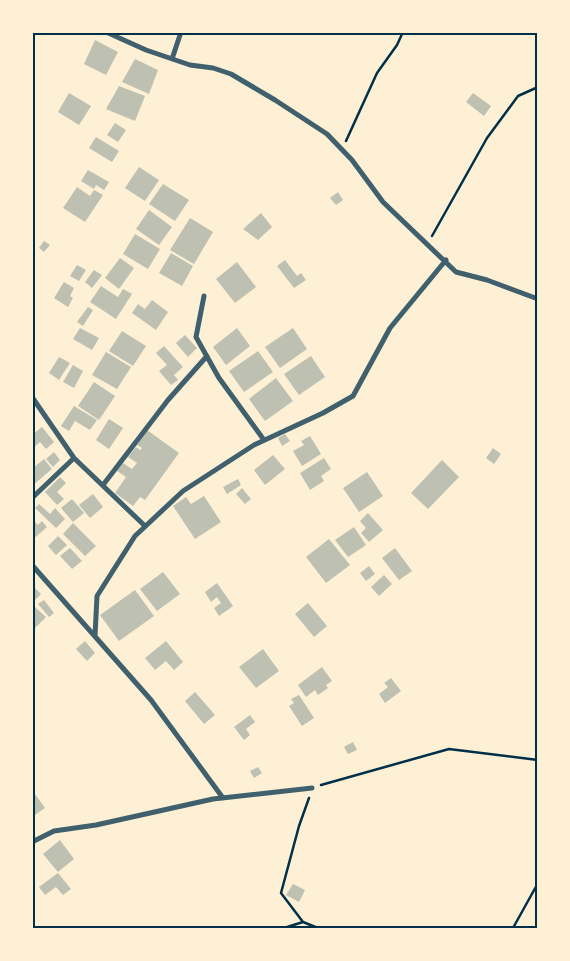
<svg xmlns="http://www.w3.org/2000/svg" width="570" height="961" font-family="Rubik,sans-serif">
<rect width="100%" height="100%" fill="#fdf0d5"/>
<path fill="#bec0b2" d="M95,40L118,52L106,75L84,64Z
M135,59L158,70L149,94L122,82Z
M119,86L145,96L135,121L106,109Z
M69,93L91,106L79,125L58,112Z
M473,93L491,106L484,116L466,102Z
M115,123L126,130L118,142L107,135Z
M96,137L119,151L112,162L89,148Z
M139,167L159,180L145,201L125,188Z
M88,170L109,182L104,190L96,185L94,189L81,181Z
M163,184L189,200L175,221L149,204Z
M77,187L90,196L94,190L103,195L85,222L63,208Z
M338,192L343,200L336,205L330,198Z
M149,210L172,227L159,245L136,229Z
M261,213L272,227L258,240L243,229Z
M190,218L213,232L194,264L170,250Z
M135,234L160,249L148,269L123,254Z
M44,241L50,245L44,252L39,248Z
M171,253L193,266L182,286L159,273Z
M120,258L134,268L119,289L105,278Z
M285,260L297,276L301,273L306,280L294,288L277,266Z
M237,262L256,287L235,303L216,279Z
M77,265L86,270L79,281L70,276Z
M94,270L102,275L92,288L85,282Z
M64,282L74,288L70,296L73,298L68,307L54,298Z
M101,286L118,297L123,289L132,294L116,319L90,302Z
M152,300L168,312L156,330L132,313L138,304L145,309Z
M88,307L93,310L83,326L77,322Z
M80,328L99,338L92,350L73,339Z
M237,328L250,346L226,365L213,347Z
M293,328L307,349L280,368L265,347Z
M122,331L146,346L133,366L109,351Z
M185,335L197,348L188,357L176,343Z
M164,346L183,367L174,375L178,380L171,385L159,371L167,365L156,353Z
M258,351L273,372L244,392L229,371Z
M106,352L131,367L117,389L92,375Z
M311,356L325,377L299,395L284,374Z
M59,357L70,363L59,380L49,373Z
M73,365L83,371L74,388L63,382Z
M276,378L293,401L265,421L249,399Z
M94,382L115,396L99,420L78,406Z
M74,406L97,420L90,430L75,421L69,431L61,426Z
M109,419L123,428L109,449L96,440Z
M42,427L54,442L46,449L40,442L32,449V435Z
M147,430L179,453L145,500L140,497L133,506L115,493L126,477L117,471L123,463L132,469L137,463L128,457L136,447L140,450L142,448L137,445Z
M285,434L290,441L282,446L278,438Z
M310,436L321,454L302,466L293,451L304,445L301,441Z
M493,448L501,454L494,464L486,458Z
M54,452L60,460L53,467L46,459Z
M273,455L285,469L265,485L254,470Z
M324,458L331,469L321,476L324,481L310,490L300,473Z
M44,459L52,469L32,486V469Z
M442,460L459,477L428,509L411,493Z
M367,472L383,496L359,512L343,488Z
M60,477L66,483L57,492L64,499L57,505L45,492Z
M238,479L241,485L227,494L223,487Z
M242,488L251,499L245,504L236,494Z
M93,494L103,507L90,518L79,505Z
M204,496L221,522L195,539L173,506L186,497L191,504Z
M72,499L84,513L73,522L61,508Z
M39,504L50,514L55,508L65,519L56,528L35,508Z
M368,513L383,530L369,542L361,533L366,528L360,521Z
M32,519L38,525L42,521L47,527L32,540Z
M73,523L96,546L85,556L63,534Z
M354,527L366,545L348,557L335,540Z
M58,536L67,545L56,555L48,546Z
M329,539L350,565L326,583L306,557Z
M70,548L82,561L72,569L60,556Z
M395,548L412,571L399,580L382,558Z
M369,566L375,574L366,581L360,573Z
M163,572L180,594L157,611L140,589Z
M384,575L392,584L379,596L371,587Z
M217,583L233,606L219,616L214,608L221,603L217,597L211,602L205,592Z
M32,585L41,594L32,603Z
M135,590L154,616L119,641L100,615Z
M44,600L54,613L49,617L38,604Z
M308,603L327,626L314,637L295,614Z
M35,607L46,617L32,631V609Z
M85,641L95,653L87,661L76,649Z
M166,641L183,662L174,670L166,661L155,670L145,658Z
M263,649L279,671L256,688L239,667Z
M322,667L332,681L326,685L328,688L318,695L315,690L306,697L298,685Z
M391,678L401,691L385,703L379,694L388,687L384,683Z
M195,692L215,715L204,724L185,701Z
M299,695L314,718L302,726L289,706L294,703L291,699Z
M250,715L255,722L246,729L250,735L244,740L234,727Z
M353,742L357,750L348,754L344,747Z
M258,767L262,773L254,778L250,771Z
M32,790L45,808L32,817Z
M60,840L74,859L58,872L43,854Z
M58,873L71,889L63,895L56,887L45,895L39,887Z
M293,884L305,890L299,902L286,895Z"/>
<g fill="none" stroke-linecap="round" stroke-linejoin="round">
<path stroke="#003049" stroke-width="2.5" d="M346,141L377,73L397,45L403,32
M432,236L487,138L518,96L538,87
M321,785L449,749L538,760
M309,798L299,826L281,893L303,922L318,928
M284,928L303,922
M513,928L538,883"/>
<path stroke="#3f606c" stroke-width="5" d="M106,32L146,50L190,65L213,68L231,74L275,100L327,134L352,160L383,202L456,272L487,280L538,299
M172,59L181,32
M204,296L196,337L219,378L264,440
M32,397L74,458L145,526
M103,485L168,400L207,356
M32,498L74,458
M32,565L151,700L223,798
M95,636L97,596L135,536L183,491L254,445L323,413L353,396L390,328L446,260
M32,842L54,831L96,825L213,799L312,788"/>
</g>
<rect width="570" height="961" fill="none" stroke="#fdf0d5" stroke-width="68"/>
<rect x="34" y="34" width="502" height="893" fill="none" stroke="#003049" stroke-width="2"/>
</svg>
